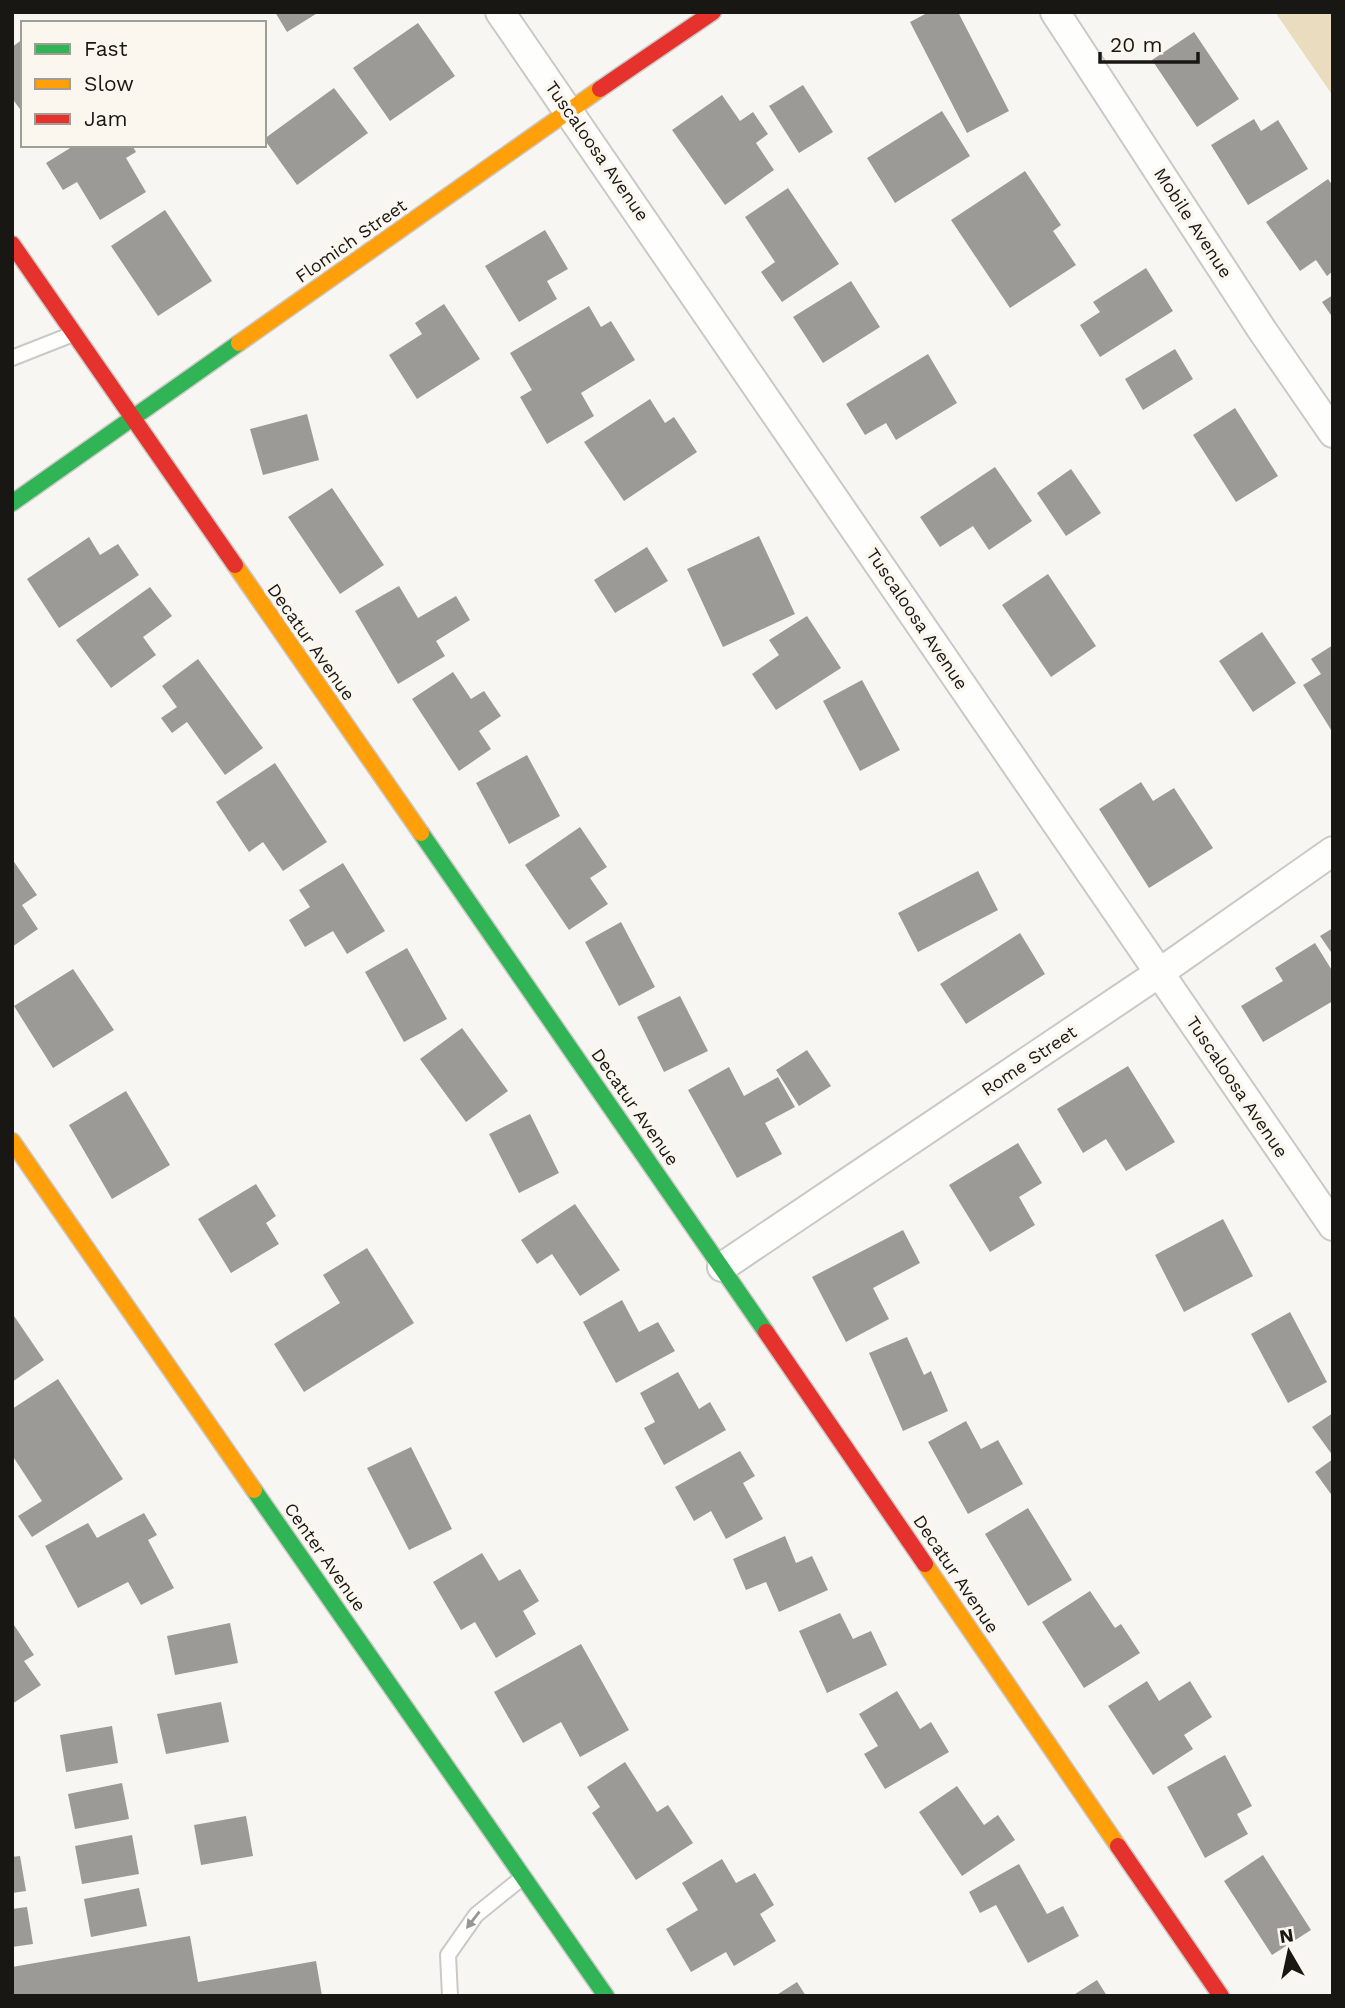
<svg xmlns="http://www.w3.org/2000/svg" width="1345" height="2008" font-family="'Work Sans',sans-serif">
<rect width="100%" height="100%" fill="#f8f6f2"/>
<path fill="#eadcbe" d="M1275,12H1333V96Z"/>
<path fill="#9c9a97" d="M275,12H319L287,32Z
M929,12H958L1009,111L967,133L910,22Z
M418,23L455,76L390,121L353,68Z
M1194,32L1239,99L1197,127L1152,60Z
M23,39V113L14,101L12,102V47Z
M803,85L833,132L799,153L769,106Z
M334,88L368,133L297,185L264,139Z
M722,95L740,121L753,112L768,134L756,143L774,170L725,205L672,130Z
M942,111L970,156L895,203L867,158Z
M1254,119L1261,131L1278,120L1308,169L1248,205L1211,145Z
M75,145H132L136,152L126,158L146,192L100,220L77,182L63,190L46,163Z
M1025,171L1061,225L1053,231L1076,265L1010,308L951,220Z
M1328,179L1333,186V271L1327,276L1316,260L1300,271L1266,222Z
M788,188L839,264L782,302L761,272L775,262L745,217Z
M165,210L212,281L158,316L111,246Z
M545,230L568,269L547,281L557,299L519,322L485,266Z
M1146,268L1173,311L1100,357L1080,325L1100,312L1093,302Z
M851,281L880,327L823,363L793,317Z
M1333,295V318L1322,302Z
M444,304L480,359L417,399L389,355L422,334L415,323Z
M589,306L601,327L611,321L635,360L581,393L594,416L547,444L520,397L532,390L510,353Z
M1175,349L1193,379L1143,410L1125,379Z
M928,354L957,403L896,440L886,423L865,435L846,404Z
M650,399L665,423L674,417L697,452L624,501L584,442Z
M1235,408L1278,476L1236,502L1193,435Z
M307,414L319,460L263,475L250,429Z
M995,467L1032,521L989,550L973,526L940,547L920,517Z
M1071,469L1101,513L1066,536L1037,493Z
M332,488L384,565L340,594L288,517Z
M759,536L795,614L723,647L687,569Z
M89,537L100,555L118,544L139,575L59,628L27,579Z
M647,547L668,581L615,613L594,580Z
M1048,574L1096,646L1051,677L1002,605Z
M399,586L418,618L456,596L470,620L436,641L445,656L398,684L355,611Z
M150,587L172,616L143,637L156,655L111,688L76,640Z
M807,616L841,668L776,710L752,674L779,655L769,640Z
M1262,632L1296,683L1253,712L1219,661Z
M1333,645V733L1303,685L1321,674L1311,659Z
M198,659L263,748L225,775L187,722L172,733L161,718L177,707L162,686Z
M453,672L471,699L484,691L501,716L479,731L491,749L459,771L412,699Z
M862,680L900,750L860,771L823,701Z
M527,755L560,816L509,844L476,783Z
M275,763L327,842L283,871L263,842L249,852L216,802Z
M1141,782L1153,801L1174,788L1213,848L1149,888L1099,809Z
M580,827L607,867L590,878L608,904L569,930L525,865Z
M12,859L37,895L22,905L38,929L12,947Z
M343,863L385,931L347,954L333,931L305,947L289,920L310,907L299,890Z
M978,871L998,910L918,952L898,913Z
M621,922L655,987L619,1006L585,942Z
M1333,928V955L1320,936Z
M1020,933L1045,974L966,1024L940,984Z
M1315,943L1333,972V1001L1263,1042L1241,1006L1283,981L1275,968Z
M407,948L447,1019L404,1042L365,972Z
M73,969L114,1030L53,1068L14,1006Z
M680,996L708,1051L664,1072L637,1017Z
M462,1028L508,1091L466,1122L420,1059Z
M807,1050L831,1086L799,1106L776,1070Z
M1128,1066L1175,1142L1126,1171L1106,1139L1083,1153L1057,1109Z
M729,1067L744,1096L778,1077L795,1107L765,1123L782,1154L737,1178L688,1090Z
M126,1091L170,1165L112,1199L69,1125Z
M530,1114L559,1173L519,1193L489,1134Z
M1018,1143L1042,1183L1019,1197L1035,1225L990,1252L949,1185Z
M256,1184L276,1216L266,1223L279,1244L231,1273L198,1219Z
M575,1204L620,1270L580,1296L552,1254L537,1264L521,1240Z
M1223,1219L1253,1276L1184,1312L1155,1255Z
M903,1230L920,1263L873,1288L889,1319L846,1342L812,1277Z
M367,1248L414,1323L304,1392L274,1344L340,1303L323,1275Z
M622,1300L639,1332L658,1322L675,1351L616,1383L583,1322Z
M1290,1312L1327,1382L1288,1403L1251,1334Z
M12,1313L44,1360L12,1382Z
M907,1337L924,1375L931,1371L948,1411L903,1431L869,1353Z
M678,1372L699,1409L710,1402L726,1430L664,1465L644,1428L655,1422L640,1393Z
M58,1379L123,1479L32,1537L18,1516L42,1501L12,1455V1409Z
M1333,1413V1456L1312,1427Z
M966,1421L981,1449L998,1440L1023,1484L968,1514L928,1442Z
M411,1447L452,1529L409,1550L367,1468Z
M740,1451L755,1476L743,1483L763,1519L726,1539L711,1511L694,1521L675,1487Z
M1333,1459V1497L1315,1472Z
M1028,1508L1072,1580L1028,1606L985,1534Z
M144,1513L157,1535L148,1540L174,1588L141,1605L128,1582L78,1608L45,1546L88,1523L97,1538Z
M785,1536L796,1563L812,1556L828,1590L779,1612L766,1582L746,1590L733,1559Z
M482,1553L499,1581L520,1569L539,1601L523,1611L536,1634L496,1658L475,1622L461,1630L433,1582Z
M1090,1591L1115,1628L1121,1624L1140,1653L1084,1688L1042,1622Z
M840,1613L853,1639L871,1631L887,1665L827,1693L799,1631Z
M12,1622L34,1655L24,1661L41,1685L12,1704Z
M230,1623L238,1663L175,1675L167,1636Z
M581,1644L629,1730L580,1757L561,1722L523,1743L494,1692Z
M1147,1681L1159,1701L1190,1681L1212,1717L1184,1735L1193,1749L1153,1775L1108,1706Z
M897,1691L920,1729L931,1722L949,1752L885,1789L864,1754L878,1746L859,1714Z
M221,1702L229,1742L166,1754L157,1714Z
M112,1726L118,1763L66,1772L60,1735Z
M1225,1755L1252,1806L1237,1814L1248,1834L1205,1858L1167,1787Z
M625,1762L657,1812L668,1805L693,1843L636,1880L592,1813L600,1807L587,1787Z
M122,1783L129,1819L75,1829L68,1794Z
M957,1786L984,1825L998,1815L1015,1840L962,1876L919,1812Z
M246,1816L253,1856L201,1865L194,1825Z
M132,1835L139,1874L82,1884L75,1846Z
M1263,1855L1311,1930L1272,1955L1224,1881Z
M20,1856L26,1891L12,1893V1857Z
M722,1859L736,1883L755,1873L774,1905L760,1914L776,1941L734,1966L726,1952L691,1972L666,1929L698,1910L682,1883Z
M1019,1864L1047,1914L1063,1906L1079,1936L1028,1963L996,1905L980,1913L969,1892Z
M139,1888L147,1926L91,1937L84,1899Z
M27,1907L33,1944L12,1947V1909Z
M190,1936L198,1982L316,1961L322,1996H12V1967Z
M1097,1980L1107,1996H1072Z
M797,1982L806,1996H775Z"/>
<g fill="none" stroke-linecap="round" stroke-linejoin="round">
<defs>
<path id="lane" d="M12,358L73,334
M450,1996L448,1955L476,1915L523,1877"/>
<path id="street" d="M500,12L1333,1226
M1055,12L1262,330L1333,433
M722,1267L1159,973L1333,851"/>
<path id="fast" d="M12,503L239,343
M421,833L766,1332
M254,1490L606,1996"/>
<path id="slow" d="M239,343L600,89
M235,565L421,833
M12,1141L254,1490
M925,1564L1118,1846"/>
<path id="jam" d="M600,89L713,12
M12,244L235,565
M766,1332L925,1564
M1118,1846L1221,1996"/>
</defs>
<use href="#lane" stroke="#cac9c6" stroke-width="18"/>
<use href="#street" stroke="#cac9c6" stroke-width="32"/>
<use href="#fast" stroke="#cac9c6" stroke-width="19"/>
<use href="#slow" stroke="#cac9c6" stroke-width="19"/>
<use href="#jam" stroke="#cac9c6" stroke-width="19"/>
<use href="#lane" stroke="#fefefd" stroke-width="14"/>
<use href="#street" stroke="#fefefd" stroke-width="28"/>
<use href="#fast" stroke="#30b455" stroke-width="16"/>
<use href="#slow" stroke="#ff9f0a" stroke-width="16"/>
<use href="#jam" stroke="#e5322d" stroke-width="16"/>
</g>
<defs><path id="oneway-solid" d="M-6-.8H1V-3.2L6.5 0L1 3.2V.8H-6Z" transform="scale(1.75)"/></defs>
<use fill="#969694" href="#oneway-solid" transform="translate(473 1920) rotate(128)"/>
<g text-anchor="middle" stroke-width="7" stroke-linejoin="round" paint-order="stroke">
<g font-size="18" fill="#181714" stroke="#fbf7ef">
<text transform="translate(597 151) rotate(55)" y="6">Tuscaloosa Avenue</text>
<text transform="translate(1193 223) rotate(57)" y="6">Mobile Avenue</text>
<text transform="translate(351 241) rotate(-35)" y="6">Flomich Street</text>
<text transform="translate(917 619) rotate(56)" y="6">Tuscaloosa Avenue</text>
<text transform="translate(311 642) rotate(55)" y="6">Decatur Avenue</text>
<text transform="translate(1029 1061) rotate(-34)" y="6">Rome Street</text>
<text transform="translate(1237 1087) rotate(56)" y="6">Tuscaloosa Avenue</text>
<text transform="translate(635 1107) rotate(55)" y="6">Decatur Avenue</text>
<text transform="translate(325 1557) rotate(55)" y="6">Center Avenue</text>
<text transform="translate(956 1574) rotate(56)" y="6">Decatur Avenue</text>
</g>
</g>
<rect width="1345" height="2008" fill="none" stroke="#181714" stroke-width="28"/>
<rect x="21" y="21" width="245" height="126" fill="#fbf7ef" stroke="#a09d97" stroke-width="2"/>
<rect x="35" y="44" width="35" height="10" fill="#30b455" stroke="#a09d97" stroke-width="2"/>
<text x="84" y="56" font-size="21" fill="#181714">Fast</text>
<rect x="35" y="79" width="35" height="10" fill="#ff9f0a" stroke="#a09d97" stroke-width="2"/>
<text x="84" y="91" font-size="21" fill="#181714">Slow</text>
<rect x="35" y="114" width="35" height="10" fill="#e5322d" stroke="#a09d97" stroke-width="2"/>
<text x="84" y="126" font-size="21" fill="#181714">Jam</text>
<g transform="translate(1289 1952) rotate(351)" stroke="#fbf7ef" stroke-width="5" paint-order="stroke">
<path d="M0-5L12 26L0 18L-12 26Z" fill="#181714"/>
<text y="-10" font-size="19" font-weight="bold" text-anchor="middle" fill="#181714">N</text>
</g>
<path d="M1100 52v10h98v-10" fill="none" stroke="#181714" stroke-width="3.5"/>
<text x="1110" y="52" font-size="21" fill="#181714" stroke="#fbf7ef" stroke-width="5" paint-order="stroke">20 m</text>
</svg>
